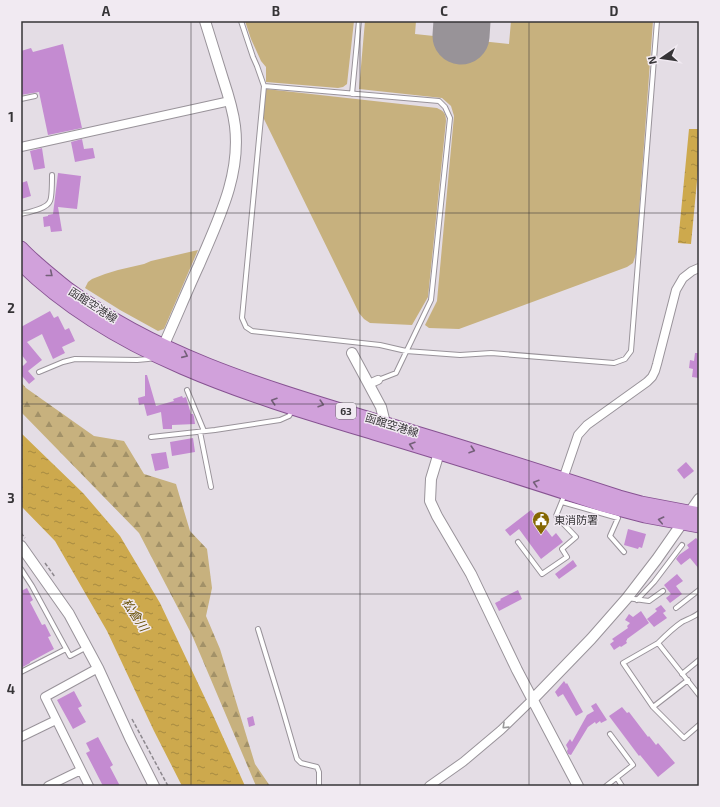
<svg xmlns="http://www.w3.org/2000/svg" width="720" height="807" font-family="'Exo 2','Noto Sans JP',sans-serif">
<defs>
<pattern id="forest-firs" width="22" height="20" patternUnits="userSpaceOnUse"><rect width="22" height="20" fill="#c7b17e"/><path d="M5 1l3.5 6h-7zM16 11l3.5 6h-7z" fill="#a29168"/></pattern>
<pattern id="water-ripples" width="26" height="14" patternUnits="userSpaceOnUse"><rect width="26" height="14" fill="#cda94d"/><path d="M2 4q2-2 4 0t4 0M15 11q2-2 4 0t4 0" fill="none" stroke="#a78a41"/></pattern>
</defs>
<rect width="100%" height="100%" fill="#e4dde5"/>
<path fill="#c7b17e" d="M245,21H354L347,84L343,87L338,88L266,82V67L261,61L251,39Z
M365,21H416L415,34L509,44L511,21H653L636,254L633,263L627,267L459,329L429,328L425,325L437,301L454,116L451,106L442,98L359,89Z
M266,89L437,108C444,111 446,114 446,121L428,297L412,325L370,323L364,319L359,313L263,117Z
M198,250L164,329L158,331L120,310L85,288L88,282L92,279L105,274L118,270L144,264L151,261Z"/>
<path fill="url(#forest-firs)" d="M21,382L26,388L94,436L124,441L144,474L176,484L190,531L207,549L212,588L206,616L220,649L255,764L270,786H256L192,635L139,533L21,412Z"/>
<path fill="url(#water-ripples)" d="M689,129H699V160L691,244L678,243Z
M21,433L83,493L120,536L160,603L213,715L245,786H182L154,731L107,631L55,541L21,506Z"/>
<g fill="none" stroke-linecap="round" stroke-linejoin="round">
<path stroke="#989398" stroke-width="57" d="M461,36L462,21"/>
</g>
<path fill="#c48bd1" d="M63,44L82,128L48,135L39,92L21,95V51L31,48L33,52Z
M82,139L84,149L93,148L95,158L75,162L71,142Z
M42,148L45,168L34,170L30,151Z
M58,173L81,176L77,209L58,207L62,231L51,232L50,226L44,227L43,217L48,216V215L53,214Z
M27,181L31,196L21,199V183Z
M50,311L54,318L58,316L65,330L69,328L75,341L62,347L65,353L53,359L42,334L27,342L42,360L28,371L35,379L29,384L22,376L21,377V364L23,366L27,362L21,354V327Z
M695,353H699V378L692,377L693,369L689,368L690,360L694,361Z
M145,375H147L156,406L174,401L173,399L182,396L183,398L186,397L191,414H193L194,417L195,424L172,425V429H163L161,412L147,416L144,404L139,405L138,398L145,396Z
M193,438L195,452L172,456L170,442Z
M166,452L169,468L155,471L151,454Z
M686,462L694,471L684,479L677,470Z
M531,510L552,537L556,533L563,542L541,559L519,529L510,536L505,530Z
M628,529L646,534L642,548L639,547L638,549L624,545Z
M696,538L699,541V569L690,558L681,565L676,559L679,555L689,548L687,545Z
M573,560L577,566L559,579L555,574Z
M677,574L683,581L676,586L682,594L670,603L666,598L671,594L664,585Z
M27,588L33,600L30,602L42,625L45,624L51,636L48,637L54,649L30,662V663L21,668V591Z
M518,590L522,599L499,611L495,603L501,600L500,599Z
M661,605L666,611L663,613L667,618L654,627L647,619L657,611L655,609Z
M641,611L649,623L627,639V640L626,641L627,643L621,647L620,646L614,650L610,644L614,641L612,639L628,628L627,626L630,623L625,620L629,614L633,617Z
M564,681L566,684L567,683L583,712L576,716L563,694L558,697L555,692Z
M74,691L82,706L78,708L86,722L73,729L57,700Z
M596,703L607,720L601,723L600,721L596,724L595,722L588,727L571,755L568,754L567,751L568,749L566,745L570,739L572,742L587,715L594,711L591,706Z
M622,707L627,713L629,712L648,737L649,736L656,745L658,743L675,763L658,777L640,755L639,756L609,716Z
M253,716L255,725L249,727L247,718Z
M98,737L113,765L110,767L120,786H103L86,753L90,751L86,743Z"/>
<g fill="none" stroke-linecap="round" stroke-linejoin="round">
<defs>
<path id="service" d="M241,21L253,57L257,66L264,86L439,101L445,107L450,118L431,300L396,373L378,380
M264,86L242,318L246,327L252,331L380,345L406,351L460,355L491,353L614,363L625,359L631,351L657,21
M352,94L359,21
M21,99L35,96
M21,214C29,212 47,209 50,201C52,197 52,181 52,175
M39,372L63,362L75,359L137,360L148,359L154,358
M187,390L204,431
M200,432L211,487
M151,437L215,430L280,420L289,416L293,410
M562,502L618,518L610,536L624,552
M518,542L542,574L567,557L562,549L576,537L556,516L565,494
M21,569L32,586L70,656L87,647
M627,598L649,601L663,591
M637,600L654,582L682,545
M676,608L699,590
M699,613C694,617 688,619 682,622C673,628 665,636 658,643L699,695
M258,629L281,704L297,759L301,763L317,767L319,772V786
M658,643L623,663L653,707L684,738L699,725
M21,672L66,649
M682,674L699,660
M653,707L688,680
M617,778L622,786
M606,786L633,765L610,734"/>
<path id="minor" d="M21,147L230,101
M369,384L378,380
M563,479L578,435L587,425L647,382L652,377L655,371L657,364L676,290L683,278L692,271L699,268
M21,737L56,720
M48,786L81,770
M89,786L45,697L98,668
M429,786L463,762L501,730L533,699"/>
<path id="tertiary" d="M161,351C174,323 186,293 199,265C218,220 241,176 235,126C233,110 228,94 223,79C217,60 211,40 205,21
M352,353L381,407L385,423L384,430
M441,446L431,479L430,501L437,516L471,574L517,670L578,786
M21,546L69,614L98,668L130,738L154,786
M533,699L591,639L627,598L657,559L699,499"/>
<path id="primary" d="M21,248C35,263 52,276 68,289C164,361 283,392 396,427C471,449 545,473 619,497L641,503L699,514
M21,264C116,357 251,396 374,433C451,456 527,480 603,505L645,516L699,526"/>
</defs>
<use href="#service" stroke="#99939a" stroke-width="6"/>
<use href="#minor" stroke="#99939a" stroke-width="10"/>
<use href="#tertiary" stroke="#99939a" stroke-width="12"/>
<use href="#primary" stroke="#875392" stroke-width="15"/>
<path stroke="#8d888e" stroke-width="1.5" stroke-dasharray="4 2" stroke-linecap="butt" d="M21,533L25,538
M45,563L55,577
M132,719L168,786"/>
<use href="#service" stroke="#fff" stroke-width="4"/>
<use href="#minor" stroke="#fff" stroke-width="8"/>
<use href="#tertiary" stroke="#fff" stroke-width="10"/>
<use href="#primary" stroke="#d1a1db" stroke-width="13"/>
</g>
<defs><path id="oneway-chevron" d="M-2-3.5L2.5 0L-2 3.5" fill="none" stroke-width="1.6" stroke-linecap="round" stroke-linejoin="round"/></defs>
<g stroke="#746079">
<use href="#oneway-chevron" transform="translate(50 274) rotate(39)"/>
<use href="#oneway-chevron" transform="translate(185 355) rotate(24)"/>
<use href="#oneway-chevron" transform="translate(274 401) rotate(-162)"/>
<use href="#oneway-chevron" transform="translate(321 404) rotate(17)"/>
<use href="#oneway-chevron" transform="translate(412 445) rotate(-163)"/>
<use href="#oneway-chevron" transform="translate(472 450) rotate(18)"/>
<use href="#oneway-chevron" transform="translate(536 483) rotate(-163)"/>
<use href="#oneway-chevron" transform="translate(661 520) rotate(-168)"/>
</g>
<use stroke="#9a9a9b" href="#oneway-chevron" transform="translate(505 726) rotate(136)"/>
<path fill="none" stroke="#363437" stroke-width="1" stroke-opacity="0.55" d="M191,21V786M360,21V786M529,21V786M21,213H699M21,404H699M21,594H699"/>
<defs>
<symbol id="civic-pin" viewBox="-11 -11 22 30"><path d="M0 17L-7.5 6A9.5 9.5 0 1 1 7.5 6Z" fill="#856600" stroke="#f1eaf2"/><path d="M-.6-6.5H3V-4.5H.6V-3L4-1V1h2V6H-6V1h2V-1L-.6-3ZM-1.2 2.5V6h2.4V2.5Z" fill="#fff"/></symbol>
</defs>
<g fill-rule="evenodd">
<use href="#civic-pin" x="531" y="510" width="20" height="27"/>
</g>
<g text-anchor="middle" stroke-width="3" stroke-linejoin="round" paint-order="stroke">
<rect fill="#f1eaf2" stroke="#6e6b6f" stroke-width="1" x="336" y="403" width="20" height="16" rx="3"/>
<g font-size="10" font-weight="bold" fill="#363437">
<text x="346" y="415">63</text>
</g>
<g font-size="11" fill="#363437" stroke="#f1eaf2">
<text transform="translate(93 305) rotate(33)" y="4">函館空港線</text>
<text transform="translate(392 425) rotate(17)" y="4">函館空港線</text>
</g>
<g font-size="11" fill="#363437" stroke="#f1eaf2" text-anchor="start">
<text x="554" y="524">東消防署</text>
</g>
<g font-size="12" font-style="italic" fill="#654d00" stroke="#f1eaf2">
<text transform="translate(135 615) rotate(57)" y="4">松倉川</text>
</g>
</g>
<rect width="720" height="807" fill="none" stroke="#f1eaf2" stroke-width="44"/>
<g transform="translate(662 58) rotate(257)" stroke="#f1eaf2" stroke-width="3" paint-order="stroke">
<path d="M0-3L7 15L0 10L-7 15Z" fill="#363437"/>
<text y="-6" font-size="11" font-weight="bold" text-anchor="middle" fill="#363437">N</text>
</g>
<rect x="22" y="22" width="676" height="763" fill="none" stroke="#363437" stroke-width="1.5"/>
<g font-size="13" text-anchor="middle" font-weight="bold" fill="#363437">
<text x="106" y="16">A</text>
<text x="276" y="16">B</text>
<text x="444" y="16">C</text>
<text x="614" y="16">D</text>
<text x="11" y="122">1</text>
<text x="11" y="313">2</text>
<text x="11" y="503">3</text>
<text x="11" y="694">4</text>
</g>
</svg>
